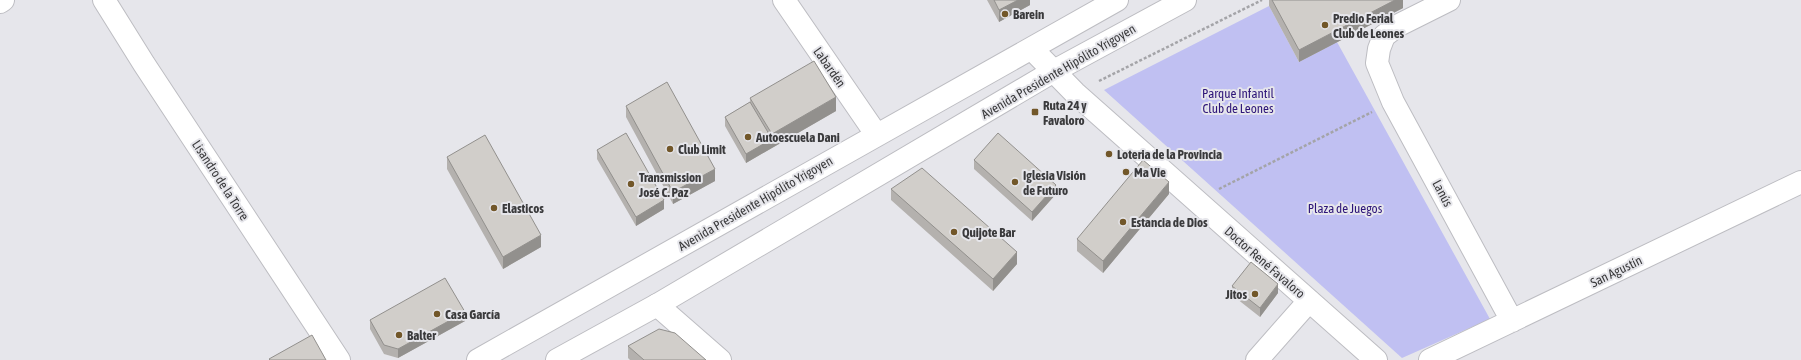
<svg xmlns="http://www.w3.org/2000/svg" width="1801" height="360" font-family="'Asap Condensed',sans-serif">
<rect width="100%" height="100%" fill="#e6e6eb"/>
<path fill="#c0c0f2" d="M1269,6L1299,62L1337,42L1490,319L1402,358L1104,90Z"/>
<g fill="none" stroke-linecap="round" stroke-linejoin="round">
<defs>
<path id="minor" d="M104,0L144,64L339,360
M784,0L876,134
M1449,0L1397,26L1384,36L1379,49L1377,63L1393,102L1512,321
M0,2L3,0
M657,305L720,360
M1257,360L1309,301
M1430,360L1801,182"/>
<path id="tertiary" d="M1032,49L1075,93L1376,360"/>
<path id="primary" d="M478,360L1117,0
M557,360L657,305L1054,71L1185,0"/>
</defs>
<use href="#minor" stroke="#bdbdc2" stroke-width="24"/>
<use href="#tertiary" stroke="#bdbdc2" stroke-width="24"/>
<use href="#primary" stroke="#bdbdc2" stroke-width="24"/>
<path stroke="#a4a4a8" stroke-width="2.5" stroke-dasharray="3 2" stroke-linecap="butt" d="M1099,81L1262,0
M1219,189L1372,112"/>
<use href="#minor" stroke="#fff" stroke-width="22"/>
<use href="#tertiary" stroke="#fff" stroke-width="22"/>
<use href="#primary" stroke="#fff" stroke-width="22"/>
</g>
<path fill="#b4b1ae" d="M987,0H1030V5L999,22Z
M1269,0H1403V8L1299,62L1269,6Z
M750,98L836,111L746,163L725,126V117L750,102Z
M626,106L715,181L673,204L626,117Z
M597,150L664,209L636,226L597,159Z
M447,157L541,247L503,269L447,169Z
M974,160L1056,194L1032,221L974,169Z
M891,189L1017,264L993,291L891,200Z
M1169,194L1103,273L1077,251V239Z
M1232,286L1278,293L1260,317L1232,295Z
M370,320L465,321L398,358L384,354L370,329Z
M628,346L706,360H630L628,358Z"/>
<path fill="#92908d" d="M1018,0H1030V5L999,22V10Z
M1395,0H1403V8L1299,62V50Z
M836,97V111L746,163V154L772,139V134Z
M715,169V181L673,204V192Z
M1169,182V194L1103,273V261Z
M1056,185V194L1032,221V212Z
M664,200V209L636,226V217Z
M541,235V247L503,269V257Z
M1017,252V264L993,291V279Z
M1278,284V293L1260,317V308Z
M465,312V321L398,358V349Z"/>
<path fill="#d1ceca" stroke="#92908d" d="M994,0H1018L999,10Z
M1272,0H1395L1299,50Z
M814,61L836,97L772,134L750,98Z
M667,82L715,169L673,192L626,106Z
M750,102L772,139L746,154L725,117Z
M626,133L664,200L636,217L597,150Z
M998,133L1056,185L1032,212L974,160Z
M485,135L541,235L503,257L447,157Z
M1143,160L1169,182L1103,261L1077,239Z
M922,168L1017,252L993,279L891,189Z
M1251,262L1278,284L1260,308L1232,286Z
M445,278L465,312L398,349L384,345L370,320Z
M659,329L675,333L706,360H644L628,346Z
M312,335L326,360H270L269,359Z"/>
<g fill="#725729" stroke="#e6e6eb" stroke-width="1.5">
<circle cx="1005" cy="14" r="4"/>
<circle cx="1325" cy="25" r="4"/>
<rect x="1031" y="108" width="8" height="8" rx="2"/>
<circle cx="748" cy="137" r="4"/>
<circle cx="670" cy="149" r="4"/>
<circle cx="1109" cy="154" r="4"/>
<circle cx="1126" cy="172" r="4"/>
<circle cx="1015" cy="182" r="4"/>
<circle cx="631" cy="184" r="4"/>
<circle cx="494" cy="208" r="4"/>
<circle cx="1123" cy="222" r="4"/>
<circle cx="954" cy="232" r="4"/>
<circle cx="1255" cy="294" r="4"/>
<circle cx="437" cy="314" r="4"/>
<circle cx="399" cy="335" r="4"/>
</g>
<g text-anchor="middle" stroke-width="4" stroke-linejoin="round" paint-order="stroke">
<g font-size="13" font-weight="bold" fill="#3a3a3c" stroke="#e6e6eb" text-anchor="start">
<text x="1013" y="19">Barein</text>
<text x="1333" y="23">Predio Ferial<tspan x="1333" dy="15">Club de Leones</tspan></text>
<text x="1043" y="110">Ruta 24 y<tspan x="1043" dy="15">Favaloro</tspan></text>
<text x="756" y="142">Autoescuela Dani</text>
<text x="678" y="154">Club Limit</text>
<text x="1117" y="159">Loteria de la Provincia</text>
<text x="1134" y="177">Ma Vie</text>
<text x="1023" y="180">Iglesia Visión<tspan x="1023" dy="15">de Futuro</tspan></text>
<text x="639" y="182">Transmission<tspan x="639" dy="15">José C. Paz</tspan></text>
<text x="502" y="213">Elasticos</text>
<text x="1131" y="227">Estancia de Dios</text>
<text x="962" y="237">Quijote Bar</text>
<text x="1247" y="299" text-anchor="end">Jitos</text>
<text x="445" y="319">Casa García</text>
<text x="407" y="340">Balter</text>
</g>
<g font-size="13" fill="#3a3a3c" stroke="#e6e6eb">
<text transform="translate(830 67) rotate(55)" y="5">Labardén</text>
<text transform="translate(1058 71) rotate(-30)" y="5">Avenida Presidente Hipólito Yrigoyen</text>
<text transform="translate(221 180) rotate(57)" y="5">Lisandro de la Torre</text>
<text transform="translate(1443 193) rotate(62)" y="5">Lanús</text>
<text transform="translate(755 203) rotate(-30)" y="5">Avenida Presidente Hipólito Yrigoyen</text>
<text transform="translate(1265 262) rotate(41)" y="5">Doctor René Favaloro</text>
<text transform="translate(1616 271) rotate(-26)" y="5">San Agustín</text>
</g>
<g font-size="13" fill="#2e1679" stroke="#e6e6eb">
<text x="1238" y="98">Parque Infantil<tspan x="1238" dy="15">Club de Leones</tspan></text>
<text x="1345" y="213">Plaza de Juegos</text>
</g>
</g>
</svg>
